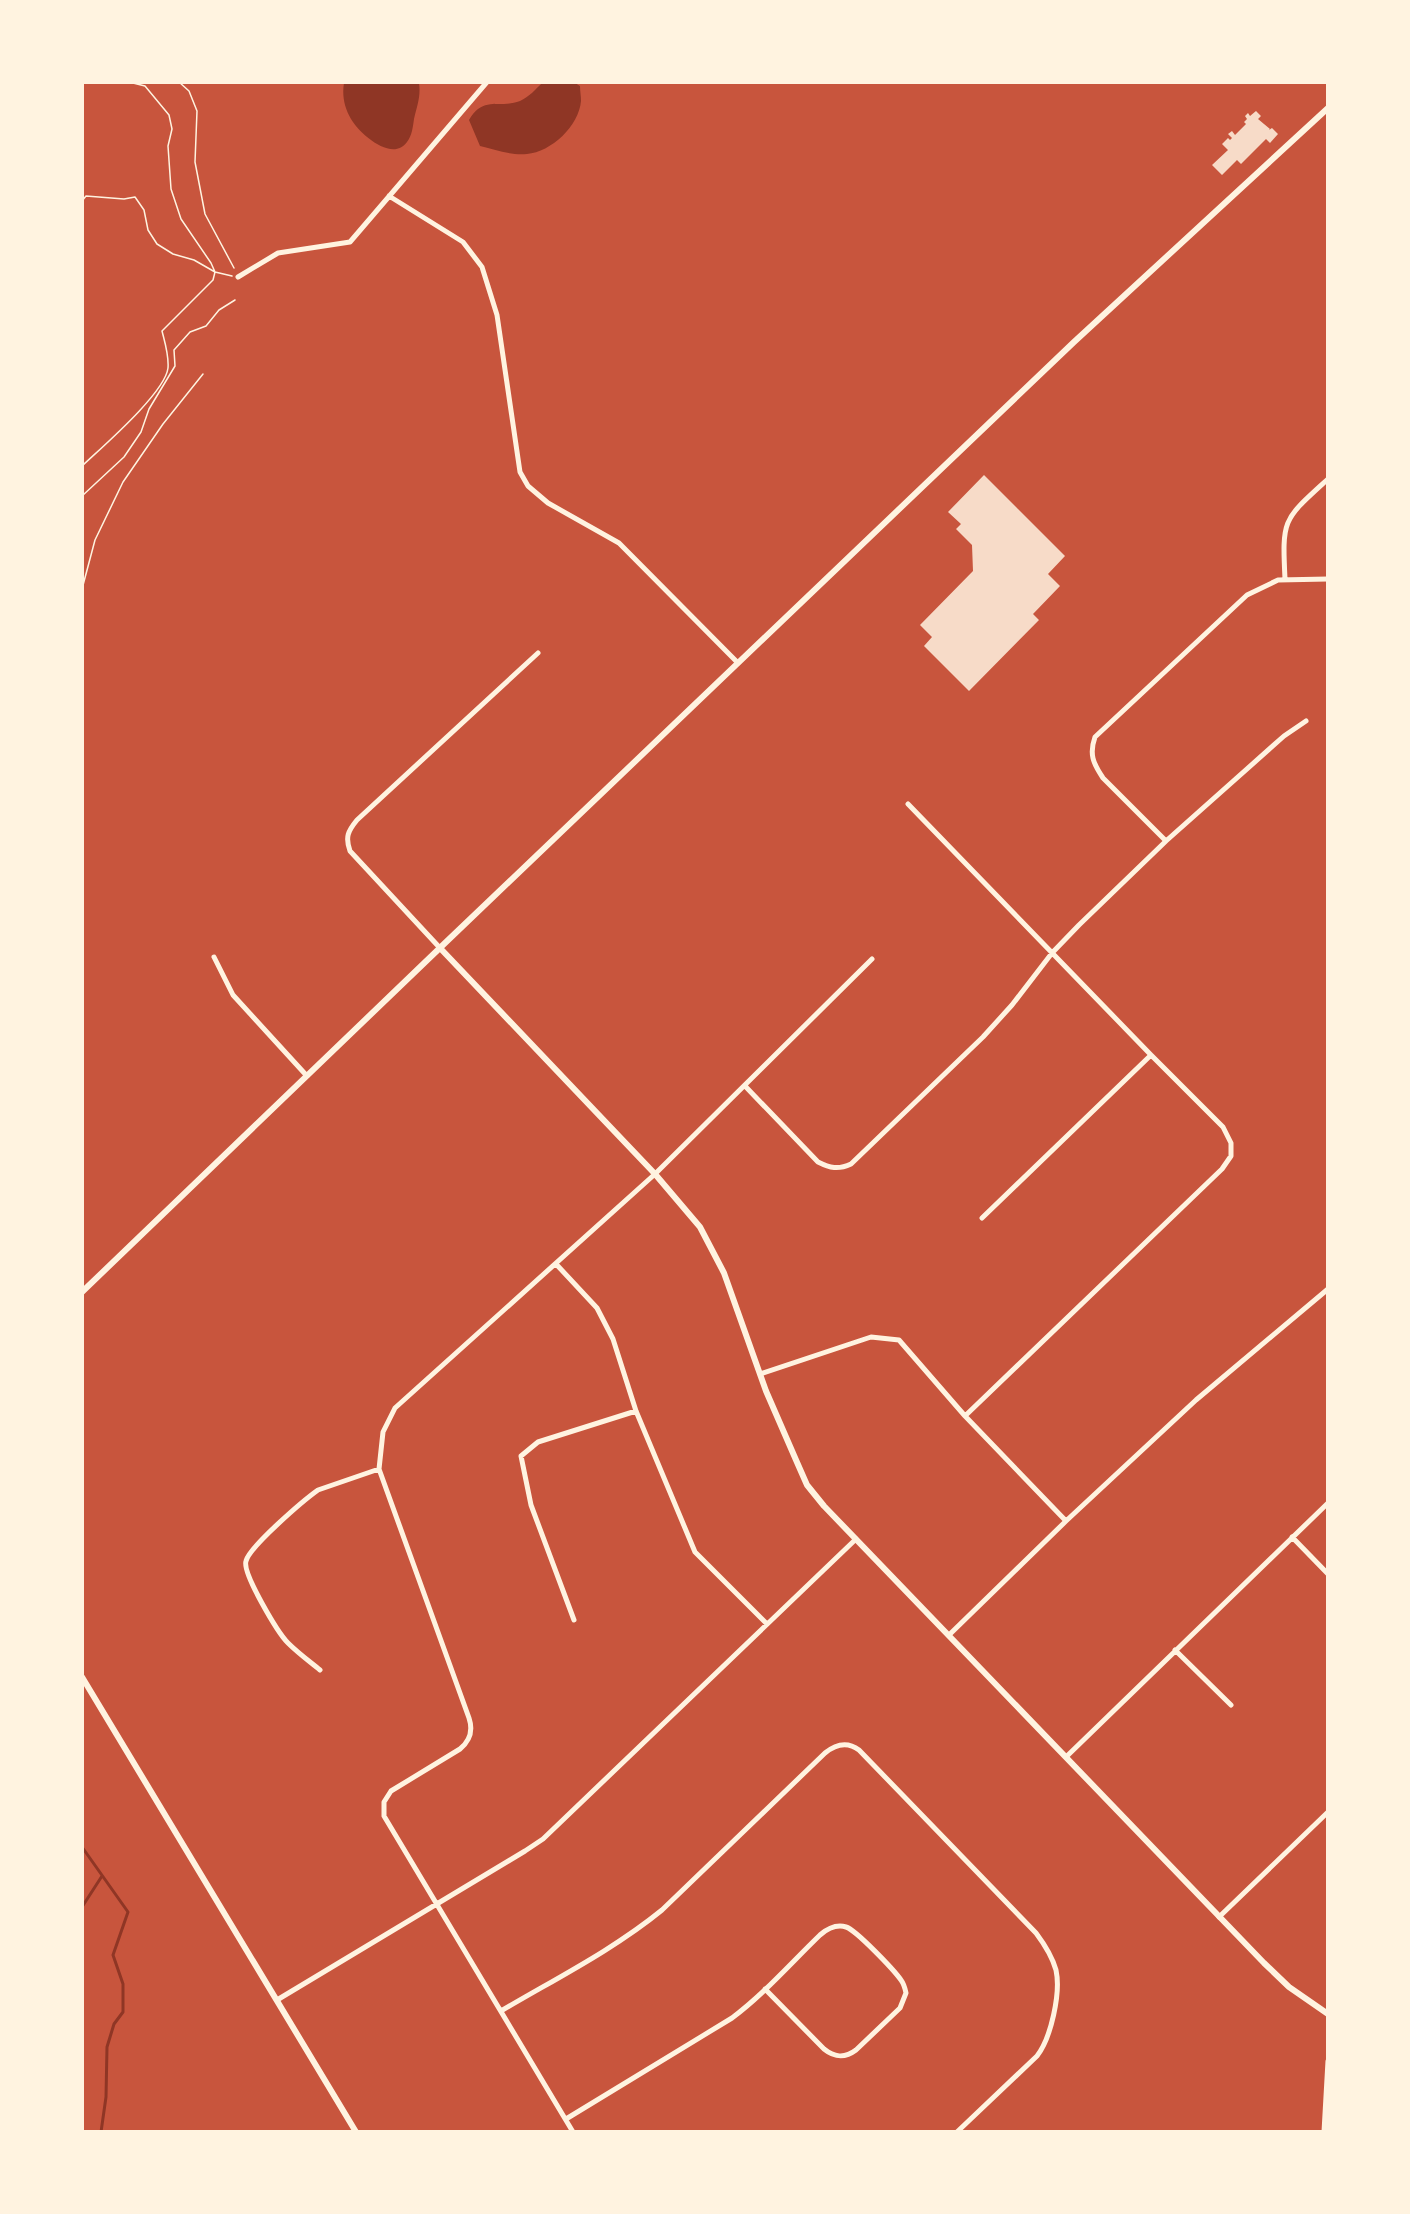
<svg xmlns="http://www.w3.org/2000/svg" width="1410" height="2214" font-family="Helvetica,sans-serif">
<rect width="100%" height="100%" fill="#c8553d"/>
<path fill="#8f3625" d="M543,82L575,83L580,86C580,91 581,96 581,101C579,126 551,152 527,154C512,156 494,149 480,146L469,120C483,95 499,109 520,101C529,97 536,89 543,82Z
M344,83H419C421,96 417,106 414,119C413,126 412,136 407,142C392,163 359,133 351,119C344,107 342,95 344,83Z"/>
<g fill="none" stroke-linecap="round" stroke-linejoin="round">
<path stroke="#8f3625" stroke-width="3" d="M82,1847L128,1912L113,1955L123,1984V2012L114,2024L107,2047L106,2097L101,2132
M82,1907L102,1876"/>
</g>
<path fill="#f7dbc8" d="M1256,111L1261,116L1258,119L1270,129L1269,130L1272,128L1278,134L1270,143L1266,139L1241,164L1237,160L1222,175L1212,165L1228,150L1222,144L1228,138L1230,140L1232,138L1228,134L1232,131L1235,135L1246,124L1244,122L1247,119L1245,116L1248,113L1250,116Z
M984,475L1065,556L1048,574L1060,586L1033,614L1039,620L969,691L924,646L932,637L920,625L973,571L972,545L956,529L961,524L948,512Z"/>
<g fill="none" stroke-linecap="round" stroke-linejoin="round">
<path stroke="#fff3e0" stroke-width="1.5" d="M179,82L189,91L197,111L195,162L205,214L234,268
M82,201L86,196L124,199L135,197L144,210L148,230L157,244L173,254L194,260L215,272L232,276
M82,466C102,447 165,393 168,368C169,355 165,343 162,331L213,280L215,272L211,263L181,219L171,189L168,146L172,129L169,115L145,86L129,82
M82,496L124,457L141,432L149,409L175,366L174,350L190,332L206,326L219,310L235,300
M82,589L95,540L123,482L163,424L203,374"/>
<path stroke="#fff3e0" stroke-width="5" d="M389,196L463,242L482,267L497,315L520,472L528,486L548,503L619,543L738,663
M238,277L278,253L350,242L487,82
M1285,579C1282,518 1283,520 1328,479
M908,804L1151,1055L1223,1127L1231,1143V1156L1222,1169L965,1416
M1166,841L1103,778C1093,763 1089,754 1095,737L1247,595L1278,580L1328,579
M440,948L350,851C345,837 348,831 357,820L538,653
M214,957L233,995L307,1076
M745,1086L818,1162C830,1168 838,1170 851,1164L983,1037L1012,1005L1052,953L1079,925L1166,841L1284,736L1306,721
M982,1218L1151,1055
M556,1264L597,1308L613,1339L636,1411L695,1552L767,1624
M760,1374L871,1337L899,1340L965,1416L1066,1521
M1292,1537L1328,1574
M574,1620L531,1505L521,1456L538,1442L636,1411
M949,1635L1066,1521L1196,1400L1328,1289
M1175,1650L1231,1705
M320,1670C309,1661 298,1653 288,1643C278,1633 242,1573 246,1561C250,1546 304,1500 318,1490L379,1469
M1066,1757L1328,1503
M1219,1917L1328,1812
M277,2000L525,1851L543,1839L856,1539
M501,2011C555,1979 613,1950 662,1910L825,1753C836,1744 847,1741 859,1750L1036,1933C1045,1945 1052,1956 1056,1970C1061,1993 1051,2038 1037,2056L957,2132
M566,2119L732,2018C764,1994 791,1963 820,1935C827,1929 836,1924 846,1927C856,1930 894,1970 901,1980C904,1984 905,1988 906,1993L900,2008L856,2050C844,2059 834,2057 824,2049L765,1989
M573,2132L384,1816V1802L391,1791L460,1749C471,1740 473,1730 469,1718L379,1469L383,1432L395,1408L655,1174L872,959
M1324,2132L1328,2061"/>
<path stroke="#fff3e0" stroke-width="6" d="M440,948L655,1174L700,1227L724,1273L766,1391L796,1460L807,1485L824,1506L1264,1963L1289,1987L1328,2014
M82,1292L444,944L1074,342L1328,108
M82,1677L356,2132"/>
</g>
<rect width="1410" height="2214" fill="none" stroke="#fff3e0" stroke-width="168"/>
</svg>
